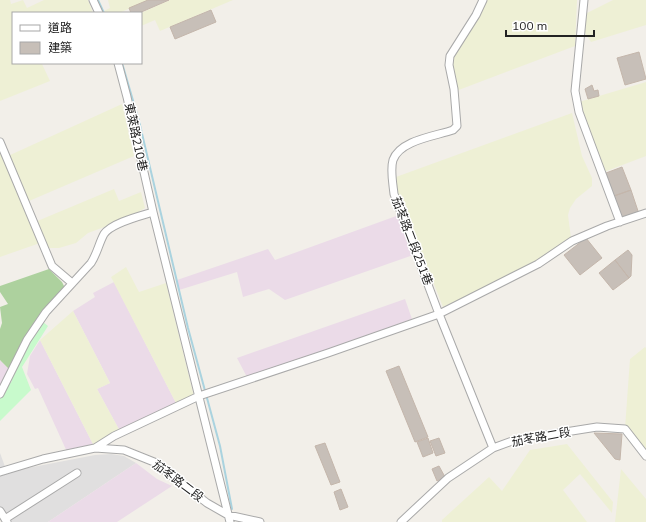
<svg xmlns="http://www.w3.org/2000/svg" width="646" height="522" font-family="Mulish,'Noto Sans TC',sans-serif">
<rect width="100%" height="100%" fill="#f2efe9"/>
<path fill="#e0dfdf" d="M0,453L7,472L95,455L111,454L124,456L136,463L48,522H6L0,514Z"/>
<path fill="#ebdbe8" d="M399,215L416,254L285,300L269,289L243,297L237,272L179,290L177,280L268,249L275,260Z
M114,282L177,405L122,435L97,389L110,383L73,311L95,297L93,293Z
M405,299L412,319L248,379L237,358Z
M40,340L96,450L68,454L38,388L35,389L27,374L30,356Z
M0,360L12,372L0,396Z
M136,463L157,479L172,486L117,522H48Z"/>
<path fill="#eef0d5" d="M0,0H10L11,4L23,0L27,8L44,0H88L93,13H13V63H44L42,64L50,81L0,101Z
M108,0H149L119,13H105L104,11L110,8Z
M170,0H233L160,31L155,20L141,26V13Z
M483,0H577L575,46L456,91L450,58Z
M613,0H646V25L591,42L585,33V14Z
M646,82V156L604,172L579,102Z
M122,104L134,156L29,201L26,200L8,156Z
M572,113L582,156L592,178V186L576,199L570,208L568,215L571,238L535,263L443,307L406,213L408,211L406,205L402,206L397,190L396,177Z
M0,146L40,243L0,257Z
M114,189L119,201L141,192L145,208L126,219L88,233L76,243L59,248H46L35,222Z
M126,267L139,292L166,283L194,397L177,405L111,277Z
M73,311L110,383L97,389L122,435L96,450L40,340Z
M645,347L646,348V454L625,428L630,359Z
M567,444L613,502L612,513L580,474L563,490L587,522H442V520L489,477L502,491L530,450Z
M621,469L646,499V522H615Z"/>
<path fill="#add19e" d="M49,269L62,282L65,288L42,315L12,372L0,360V329L2,323L0,307L8,304L0,292V286Z"/>
<path fill="#c8facc" d="M43,322L48,326L22,367L31,390L0,421V395L12,381C9,365 33,335 43,322Z"/>
<g fill="none" stroke-linecap="round" stroke-linejoin="round">
<path stroke="#aad3df" stroke-width="2" d="M98,0L104,13
M122,63L139,121L188,328L220,446L232,509"/>
</g>
<path fill="#c7bfb8" stroke="#c4b6ab" d="M148,0H169L139,13H131L129,8Z
M211,10L216,22L175,39L170,27Z
M639,52L646,79L625,85L617,58Z
M592,85L594,91L598,90L599,96L588,99L585,89Z
M622,167L631,190L614,196L606,173Z
M631,190L639,214L623,220L614,196Z
M586,238L602,258L580,275L564,255Z
M628,250L632,255L631,276L629,278L615,260Z
M615,260L629,278L613,290L599,273Z
M399,366L428,437L415,442L386,371Z
M594,433L622,434L620,460L615,459Z
M428,438L433,453L423,457L417,442Z
M439,438L445,453L436,456L430,441Z
M325,443L340,482L331,485L315,446Z
M439,466L445,477L437,481L432,469Z
M341,489L348,507L340,510L334,492Z"/>
<g fill="none" stroke-linecap="round" stroke-linejoin="round">
<defs>
<path id="minor" d="M93,0L99,13
M483,0L476,15L450,56L449,65L454,89L457,126L453,130C436,136 400,140 393,160C390,170 393,184 394,194L439,314L493,448
M584,0L575,91L579,112L620,222
M118,63L127,97L153,212L230,522
M0,142L52,266L72,283
M0,394L27,340L46,312L91,263C97,254 99,243 104,234C111,223 140,216 153,212
M95,448L114,436L199,396L328,353L439,314L538,264L572,241L607,226L646,213
M0,472L43,459L95,448L124,450L154,462L207,503L228,515L260,522
M0,511L7,522
M5,519L77,473
M401,522L448,478L493,448L515,440L597,427L625,429L646,456"/>
</defs>
<use href="#minor" stroke="#a9a9a9" stroke-width="9"/>
<use href="#minor" stroke="#fff" stroke-width="7"/>
</g>
<g text-anchor="middle" stroke-width="3" stroke-linejoin="round" paint-order="stroke">
<g font-size="12" fill="#222" stroke="#fff">
<text transform="translate(136 137) rotate(78)" y="4">東萊路210巷</text>
<text transform="translate(412 241) rotate(69)" y="4">茄苳路二段251巷</text>
<text transform="translate(541 437) rotate(-10)" y="4">茄苳路二段</text>
<text transform="translate(178 481) rotate(37)" y="4">茄苳路二段</text>
</g>
</g>
<rect x="12" y="12" width="130" height="52" fill="#ffffff" stroke="#a7a7a7"/>
<rect x="20" y="25" width="20" height="6" fill="#ffffff" stroke="#a7a7a7"/>
<text x="48" y="32" font-size="12" fill="#222222">道路</text>
<rect x="20" y="42" width="20" height="12" fill="#c7bfb8" stroke="#a7a7a7"/>
<text x="48" y="52" font-size="12" fill="#222222">建築</text>
<path d="M506 30v6h88v-6" fill="none" stroke="#222222" stroke-width="2"/>
<text x="512" y="30" font-size="12" fill="#222222" stroke="#ffffff" stroke-width="3" paint-order="stroke">100 m</text>
</svg>
